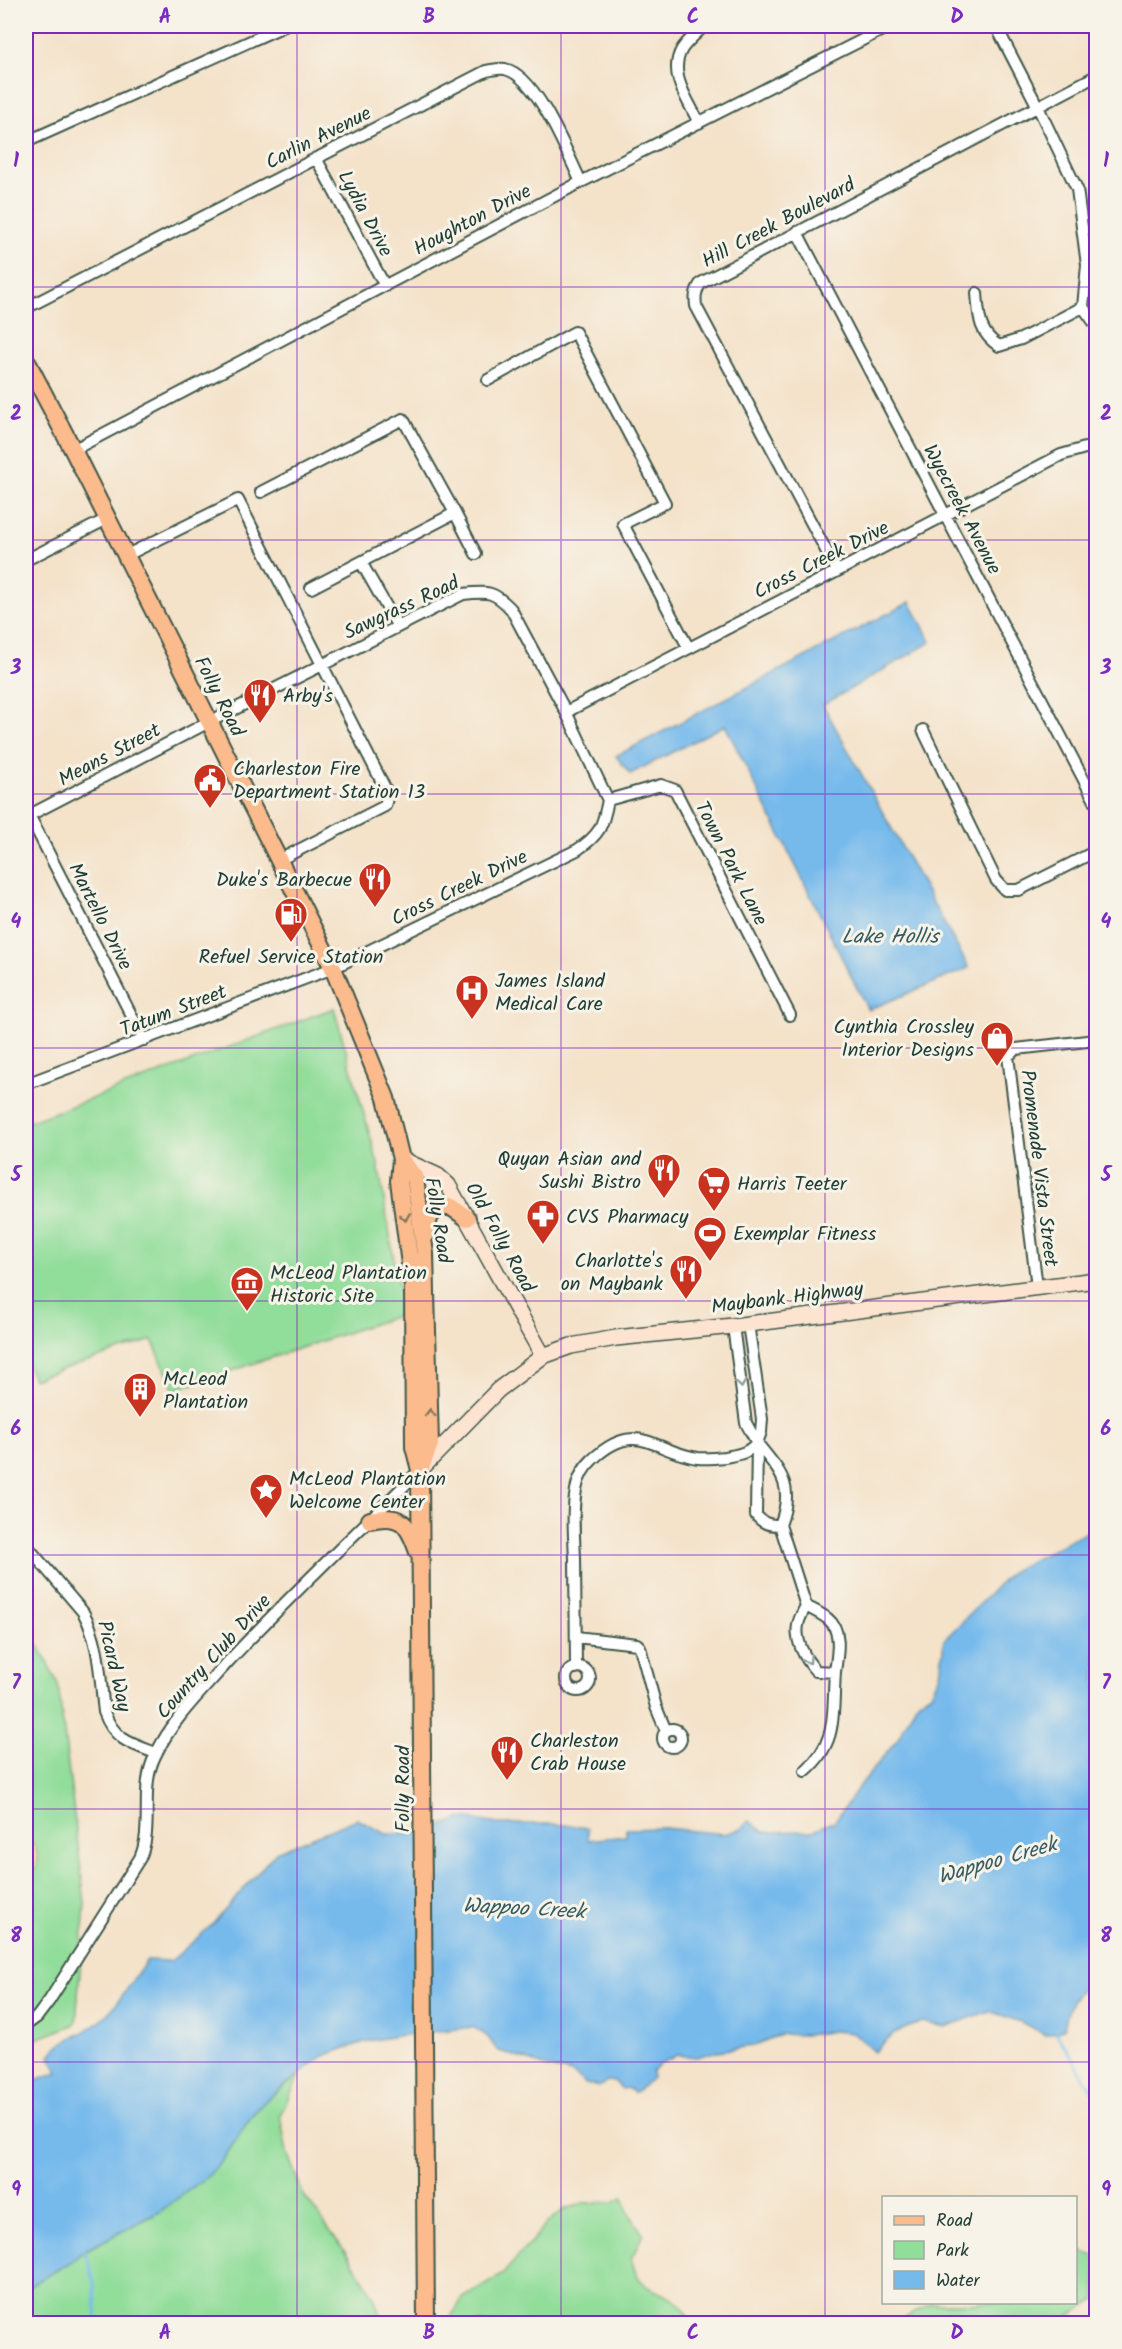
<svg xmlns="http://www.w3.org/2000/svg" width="1122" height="2349" font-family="Kalam,sans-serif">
<rect width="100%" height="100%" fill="#f7f3e8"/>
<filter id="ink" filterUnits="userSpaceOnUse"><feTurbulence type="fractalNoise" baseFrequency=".0167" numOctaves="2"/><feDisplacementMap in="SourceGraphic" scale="12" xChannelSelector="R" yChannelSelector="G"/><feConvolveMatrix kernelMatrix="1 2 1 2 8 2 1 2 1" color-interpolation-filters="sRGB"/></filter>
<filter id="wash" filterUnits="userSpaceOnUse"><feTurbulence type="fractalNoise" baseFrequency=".008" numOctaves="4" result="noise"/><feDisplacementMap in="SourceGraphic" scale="24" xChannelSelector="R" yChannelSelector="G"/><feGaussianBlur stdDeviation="1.35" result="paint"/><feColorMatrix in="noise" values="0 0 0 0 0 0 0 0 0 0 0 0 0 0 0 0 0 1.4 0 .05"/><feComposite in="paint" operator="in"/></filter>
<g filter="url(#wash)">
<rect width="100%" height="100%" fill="#f4e2c9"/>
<path fill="#91dd9a" stroke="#588d67" stroke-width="1.5" d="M334,1008L378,1164L403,1314L174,1390L152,1340L33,1379L26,1360V1123Z
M26,1620L58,1684L85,1903L76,2024L26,2043Z
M302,2070L280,2115L287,2153L303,2194L352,2261L374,2297L383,2323L26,2324V2288L69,2263L84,2251L159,2212L209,2175L224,2158L252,2115L267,2099L296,2078Z
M623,2197L628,2212L643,2234L631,2259C633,2263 634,2269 636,2273C648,2298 683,2290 690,2323H448L462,2299L503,2274L548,2222L565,2209L583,2203L613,2202Z
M1076,2249L1096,2257V2299L1059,2323H893L932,2303L1076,2302Z"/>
<path fill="#eeda9e" stroke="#868c69" stroke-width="1.5" d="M29,1839C38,1849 43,1864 31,1871L26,1863V1841Z"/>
<path fill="#76baec" stroke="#4a7c90" stroke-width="1.5" d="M910,602L931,642L823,705L969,968L868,1010L725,725L630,774L616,756Z
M1096,1527V1981C1071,1992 1069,2005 1064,2029L1045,2035L1021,2022L989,2011L945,2027L922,2022L894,2033L874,2052L853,2033L834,2031L805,2035L781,2034L752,2046L717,2051L697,2057L677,2055L660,2064L652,2071V2078L635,2093L627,2088L622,2089L615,2082L607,2081L599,2087L586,2084L572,2073L550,2068L497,2050L488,2037L473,2027L396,2036L364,2042L323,2056L267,2099L252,2115L224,2158L209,2175L159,2212L84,2251L69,2263L26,2288V2083L58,2072L50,2056C60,2039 81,2036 96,2024C117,2008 132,1981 147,1960L171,1961L212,1925L276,1852L357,1819L386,1834H416L463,1818L498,1824H555L588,1828V1840L626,1836V1829L665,1828L724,1834L741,1829L749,1821L764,1832L811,1831L835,1821L858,1788L897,1740L917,1702L931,1693L940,1675L944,1640L1012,1571Z"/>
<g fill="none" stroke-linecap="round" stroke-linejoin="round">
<path stroke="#76baec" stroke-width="3" d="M1056,2032L1096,2097
M84,2251C96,2276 95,2296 97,2324"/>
</g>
</g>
<g filter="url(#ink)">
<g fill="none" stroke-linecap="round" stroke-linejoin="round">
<defs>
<path id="minor" d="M699,123C689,101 667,74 682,49C687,41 697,33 704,26
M26,142L284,26
M316,158L385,286
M797,232L1096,803
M977,293C979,316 978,332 999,346L1021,339L1083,307L1087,265L1077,189L1038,107L996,26
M1083,307L1096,325
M26,308L486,71C492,70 499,68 505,69C537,76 567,153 581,182
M488,380L575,332L665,503L623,524L688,647
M73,450L581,182L890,26
M261,492L403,419L455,513L311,588
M455,513L476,554
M125,556L238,500L388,794L385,806L279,860
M26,560L107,519
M361,562L398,627
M837,571L696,306C695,297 695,291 701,283L1096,76
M566,712L1061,455L1085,448H1096
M923,730L996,880L1005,890H1019L1096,851
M608,800L661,785L675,790L790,1015
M26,809L144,1040
M26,817L209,722L463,594C488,591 494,591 511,609L566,712L608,800
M26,1084L333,968L577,850C600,835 603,826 608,800
M1037,1287L1008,1056L1016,1049L1096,1040
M733,1326L746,1423L757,1443L761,1432L762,1419L748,1324
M757,1443C781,1473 795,1485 780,1525C769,1525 763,1524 756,1515Z
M780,1525L806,1606C813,1610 822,1614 828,1619C843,1631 837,1656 835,1672L816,1671C805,1659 795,1641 798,1625C799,1618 803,1612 806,1606
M26,1545L83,1612C100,1642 100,1679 104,1712C114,1740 131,1744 156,1753
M576,1637L637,1644L640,1647L656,1707L666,1731
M566 1679a12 12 0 1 1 24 0a12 12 0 1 1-24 0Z
M576,1668C576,1631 575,1595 575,1558C574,1536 572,1512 576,1490C578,1478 584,1467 593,1459C637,1418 654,1452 698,1458C707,1459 716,1458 725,1457C740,1454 746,1454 757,1443
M663 1738a9 9 0 1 1 18 0a9 9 0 1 1-18 0Z
M805,1771C839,1742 832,1712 835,1672
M26,2025L37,2017L49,2001L140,1858C154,1826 139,1788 155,1756C172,1720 200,1693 227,1663C289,1596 356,1534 420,1470"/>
<path id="secondary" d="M401,1159L438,1176L448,1185L543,1356
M421,1469L498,1390L543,1356L571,1346L616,1338L733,1326L1096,1280"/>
<path id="primary" d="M26,360L73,450L333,968L386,1098L401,1159L399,1181L413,1287L414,1447L420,1470L426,2324
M401,1159L415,1178L425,1254L430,1444L420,1470
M426,1235L429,1217L439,1207H451L467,1218
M370,1520C401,1513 408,1523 418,1552"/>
</defs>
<use href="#minor" stroke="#3f564a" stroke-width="14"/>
<use href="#secondary" stroke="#3f564a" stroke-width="18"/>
<use href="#primary" stroke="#3f564a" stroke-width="20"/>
<use href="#minor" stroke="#fff" stroke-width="10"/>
<use href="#secondary" stroke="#fde4d1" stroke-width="15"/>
<use href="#primary" stroke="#fbbb8c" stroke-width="16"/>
</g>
<defs><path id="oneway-chevron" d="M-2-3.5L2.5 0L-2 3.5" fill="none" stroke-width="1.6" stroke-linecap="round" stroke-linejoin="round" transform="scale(1.5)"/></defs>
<g stroke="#82765c">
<use href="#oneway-chevron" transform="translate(405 1217) rotate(81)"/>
<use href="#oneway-chevron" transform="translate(430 1413) rotate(-91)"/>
</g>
<g stroke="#8f9e9a">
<use href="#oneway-chevron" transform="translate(741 1384) rotate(82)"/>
<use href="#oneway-chevron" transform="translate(808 1660) rotate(57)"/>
</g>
</g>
<path fill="none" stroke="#7b2cbf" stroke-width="1.5" stroke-opacity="0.55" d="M297,26V2324M561,26V2324M825,26V2324M26,287H1096M26,540H1096M26,794H1096M26,1048H1096M26,1301H1096M26,1555H1096M26,1809H1096M26,2062H1096"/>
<defs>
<symbol id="restaurant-pin" viewBox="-11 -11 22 30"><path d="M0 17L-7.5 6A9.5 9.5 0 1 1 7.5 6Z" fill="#c8321e" stroke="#f7f3e8"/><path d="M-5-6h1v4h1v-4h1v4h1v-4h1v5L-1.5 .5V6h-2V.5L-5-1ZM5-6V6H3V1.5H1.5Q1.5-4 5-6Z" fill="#fff"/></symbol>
<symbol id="civic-pin" viewBox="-11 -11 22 30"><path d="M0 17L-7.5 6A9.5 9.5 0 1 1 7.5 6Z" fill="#c8321e" stroke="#f7f3e8"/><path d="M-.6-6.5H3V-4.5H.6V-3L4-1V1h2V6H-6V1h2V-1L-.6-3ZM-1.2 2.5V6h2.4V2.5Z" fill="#fff"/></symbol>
<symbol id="fuel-pin" viewBox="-11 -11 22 30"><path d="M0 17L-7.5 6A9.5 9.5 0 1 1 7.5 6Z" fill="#c8321e" stroke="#f7f3e8"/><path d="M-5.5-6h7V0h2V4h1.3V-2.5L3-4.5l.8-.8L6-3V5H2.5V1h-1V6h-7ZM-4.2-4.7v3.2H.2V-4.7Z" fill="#fff"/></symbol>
<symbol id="hospital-pin" viewBox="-11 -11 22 30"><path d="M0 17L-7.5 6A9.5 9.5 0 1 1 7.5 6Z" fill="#c8321e" stroke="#f7f3e8"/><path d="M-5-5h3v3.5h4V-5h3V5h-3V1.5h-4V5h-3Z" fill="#fff"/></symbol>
<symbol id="shop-pin" viewBox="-11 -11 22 30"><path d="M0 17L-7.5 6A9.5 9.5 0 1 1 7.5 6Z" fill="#c8321e" stroke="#f7f3e8"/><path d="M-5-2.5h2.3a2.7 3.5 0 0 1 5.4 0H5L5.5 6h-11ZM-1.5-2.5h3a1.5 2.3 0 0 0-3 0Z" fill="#fff"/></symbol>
<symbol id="supermarket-pin" viewBox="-11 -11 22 30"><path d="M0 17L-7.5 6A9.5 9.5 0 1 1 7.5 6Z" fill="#c8321e" stroke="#f7f3e8"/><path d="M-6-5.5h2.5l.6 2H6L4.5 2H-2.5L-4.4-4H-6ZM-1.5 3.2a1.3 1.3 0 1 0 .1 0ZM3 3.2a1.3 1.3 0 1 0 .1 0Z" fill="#fff"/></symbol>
<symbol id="pharmacy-pin" viewBox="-11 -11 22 30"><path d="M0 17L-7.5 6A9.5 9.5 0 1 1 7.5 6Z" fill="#c8321e" stroke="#f7f3e8"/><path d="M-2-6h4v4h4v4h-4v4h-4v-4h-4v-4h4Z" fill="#fff"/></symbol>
<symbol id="stadium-pin" viewBox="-11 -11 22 30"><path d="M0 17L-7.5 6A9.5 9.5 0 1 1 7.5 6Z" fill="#c8321e" stroke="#f7f3e8"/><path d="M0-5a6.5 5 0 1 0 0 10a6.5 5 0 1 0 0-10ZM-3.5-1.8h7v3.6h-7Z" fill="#fff"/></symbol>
<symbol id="museum-pin" viewBox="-11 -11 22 30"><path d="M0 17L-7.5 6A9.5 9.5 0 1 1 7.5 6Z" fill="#c8321e" stroke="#f7f3e8"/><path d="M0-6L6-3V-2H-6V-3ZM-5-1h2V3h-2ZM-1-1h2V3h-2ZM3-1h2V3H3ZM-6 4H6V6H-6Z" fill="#fff"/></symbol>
<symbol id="building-pin" viewBox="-11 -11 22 30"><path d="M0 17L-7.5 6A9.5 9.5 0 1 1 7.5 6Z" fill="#c8321e" stroke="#f7f3e8"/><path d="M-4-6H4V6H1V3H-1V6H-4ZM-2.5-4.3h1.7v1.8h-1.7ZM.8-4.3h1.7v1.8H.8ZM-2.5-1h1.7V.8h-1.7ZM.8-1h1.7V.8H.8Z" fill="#fff"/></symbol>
<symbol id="sight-pin" viewBox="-11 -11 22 30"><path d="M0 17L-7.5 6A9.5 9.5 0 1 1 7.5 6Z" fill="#c8321e" stroke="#f7f3e8"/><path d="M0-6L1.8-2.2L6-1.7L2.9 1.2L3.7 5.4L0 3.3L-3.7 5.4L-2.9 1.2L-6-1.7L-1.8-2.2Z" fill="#fff"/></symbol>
</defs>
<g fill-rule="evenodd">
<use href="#restaurant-pin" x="241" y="676" width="38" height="52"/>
<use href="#civic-pin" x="191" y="761" width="38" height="52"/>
<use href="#restaurant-pin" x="356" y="860" width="38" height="52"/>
<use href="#fuel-pin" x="272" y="895" width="38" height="52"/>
<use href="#hospital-pin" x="453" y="972" width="38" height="52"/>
<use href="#shop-pin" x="978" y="1019" width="38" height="52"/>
<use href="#restaurant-pin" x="645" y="1151" width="38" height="52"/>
<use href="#supermarket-pin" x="695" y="1164" width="38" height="52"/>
<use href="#pharmacy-pin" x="524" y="1197" width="38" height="52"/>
<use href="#stadium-pin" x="691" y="1214" width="38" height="52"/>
<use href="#restaurant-pin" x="667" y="1252" width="38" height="52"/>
<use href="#museum-pin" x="228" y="1264" width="38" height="52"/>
<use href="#building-pin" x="121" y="1370" width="38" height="52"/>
<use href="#sight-pin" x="247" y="1471" width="38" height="52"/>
<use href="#restaurant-pin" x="488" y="1733" width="38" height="52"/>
</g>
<g text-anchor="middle" stroke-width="6" stroke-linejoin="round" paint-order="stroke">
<g font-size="20" fill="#1f3d34" stroke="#f7f3e8">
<text transform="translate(318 137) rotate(-27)" y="7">Carlin Avenue</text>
<text transform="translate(366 213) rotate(62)" y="7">Lydia Drive</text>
<text transform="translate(472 219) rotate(-28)" y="7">Houghton Drive</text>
<text transform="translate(778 222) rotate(-28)" y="7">Hill Creek Boulevard</text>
<text transform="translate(963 509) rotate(62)" y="7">Wyecreek Avenue</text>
<text transform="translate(821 559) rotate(-27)" y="7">Cross Creek Drive</text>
<text transform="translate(401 607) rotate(-25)" y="7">Sawgrass Road</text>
<text transform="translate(220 696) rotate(63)" y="7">Folly Road</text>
<text transform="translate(109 754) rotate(-28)" y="7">Means Street</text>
<text transform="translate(732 863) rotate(63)" y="7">Town Park Lane</text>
<text transform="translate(459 887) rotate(-26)" y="7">Cross Creek Drive</text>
<text transform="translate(101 916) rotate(63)" y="7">Martello Drive</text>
<text transform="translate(173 1010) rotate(-21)" y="7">Tatum Street</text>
<text transform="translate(1040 1168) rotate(83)" y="7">Promenade Vista Street</text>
<text transform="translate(439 1220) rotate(81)" y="7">Folly Road</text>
<text transform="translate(501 1237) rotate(61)" y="7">Old Folly Road</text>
<text transform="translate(787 1297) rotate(-7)" y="7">Maybank Highway</text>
<text transform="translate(213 1656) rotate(-48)" y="7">Country Club Drive</text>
<text transform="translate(115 1666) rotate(77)" y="7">Picard Way</text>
<text transform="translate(402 1789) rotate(-90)" y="7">Folly Road</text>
</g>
<g font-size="20" fill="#1f3d34" stroke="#f7f3e8" text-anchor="start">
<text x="283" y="702">Arby's</text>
<text x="233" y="775">Charleston Fire<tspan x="233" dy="23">Department Station 13</tspan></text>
<text x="352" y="886" text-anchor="end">Duke's Barbecue</text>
<text x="291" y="963" text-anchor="middle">Refuel Service Station</text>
<text x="495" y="987">James Island<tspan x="495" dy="23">Medical Care</tspan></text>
<text x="974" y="1033" text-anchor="end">Cynthia Crossley<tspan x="974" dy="23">Interior Designs</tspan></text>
<text x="641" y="1165" text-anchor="end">Quyan Asian and<tspan x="641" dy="23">Sushi Bistro</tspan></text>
<text x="737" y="1190">Harris Teeter</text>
<text x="566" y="1223">CVS Pharmacy</text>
<text x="733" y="1240">Exemplar Fitness</text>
<text x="663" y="1267" text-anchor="end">Charlotte's<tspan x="663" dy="23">on Maybank</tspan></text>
<text x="270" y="1279">McLeod Plantation<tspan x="270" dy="23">Historic Site</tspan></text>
<text x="163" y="1385">McLeod<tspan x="163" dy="23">Plantation</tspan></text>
<text x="289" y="1485">McLeod Plantation<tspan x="289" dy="23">Welcome Center</tspan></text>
<text x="530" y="1747">Charleston<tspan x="530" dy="23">Crab House</tspan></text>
</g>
<g font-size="21" font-style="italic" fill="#355c62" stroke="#f7f3e8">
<text x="890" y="943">Lake Hollis</text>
<text transform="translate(997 1860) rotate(-16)" y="7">Wappoo Creek</text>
<text transform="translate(524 1908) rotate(3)" y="7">Wappoo Creek</text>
</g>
</g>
<rect width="1122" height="2349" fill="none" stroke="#f7f3e8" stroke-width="66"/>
<rect x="882" y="2196" width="195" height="108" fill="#f7f3e8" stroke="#a1aaa0" stroke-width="1.5"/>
<rect x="894" y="2216" width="30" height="9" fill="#fbbb8c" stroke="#a1aaa0" stroke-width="1.5"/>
<text x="936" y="2226" font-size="18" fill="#1f3d34">Road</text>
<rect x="894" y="2241" width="30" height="18" fill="#91dd9a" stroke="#a1aaa0" stroke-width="1.5"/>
<text x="936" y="2256" font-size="18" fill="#1f3d34">Park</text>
<rect x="894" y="2271" width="30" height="18" fill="#76baec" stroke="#a1aaa0" stroke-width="1.5"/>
<text x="936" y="2286" font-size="18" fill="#1f3d34">Water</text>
<rect x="33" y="33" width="1056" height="2283" fill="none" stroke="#7b2cbf" stroke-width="2"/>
<g font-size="20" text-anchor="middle" font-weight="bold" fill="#7b2cbf">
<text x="165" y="23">A</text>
<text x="429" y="23">B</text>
<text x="693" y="23">C</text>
<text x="957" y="23">D</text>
<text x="16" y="167">1</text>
<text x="1106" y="167">1</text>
<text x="16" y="420">2</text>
<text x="1106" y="420">2</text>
<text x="16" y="674">3</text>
<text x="1106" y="674">3</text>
<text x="16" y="928">4</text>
<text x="1106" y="928">4</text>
<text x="16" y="1181">5</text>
<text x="1106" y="1181">5</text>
<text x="16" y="1435">6</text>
<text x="1106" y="1435">6</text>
<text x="16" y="1689">7</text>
<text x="1106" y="1689">7</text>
<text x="16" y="1942">8</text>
<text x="1106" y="1942">8</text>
<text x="16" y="2196">9</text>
<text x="1106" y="2196">9</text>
<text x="165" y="2339">A</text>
<text x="429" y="2339">B</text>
<text x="693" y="2339">C</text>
<text x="957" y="2339">D</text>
</g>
</svg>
